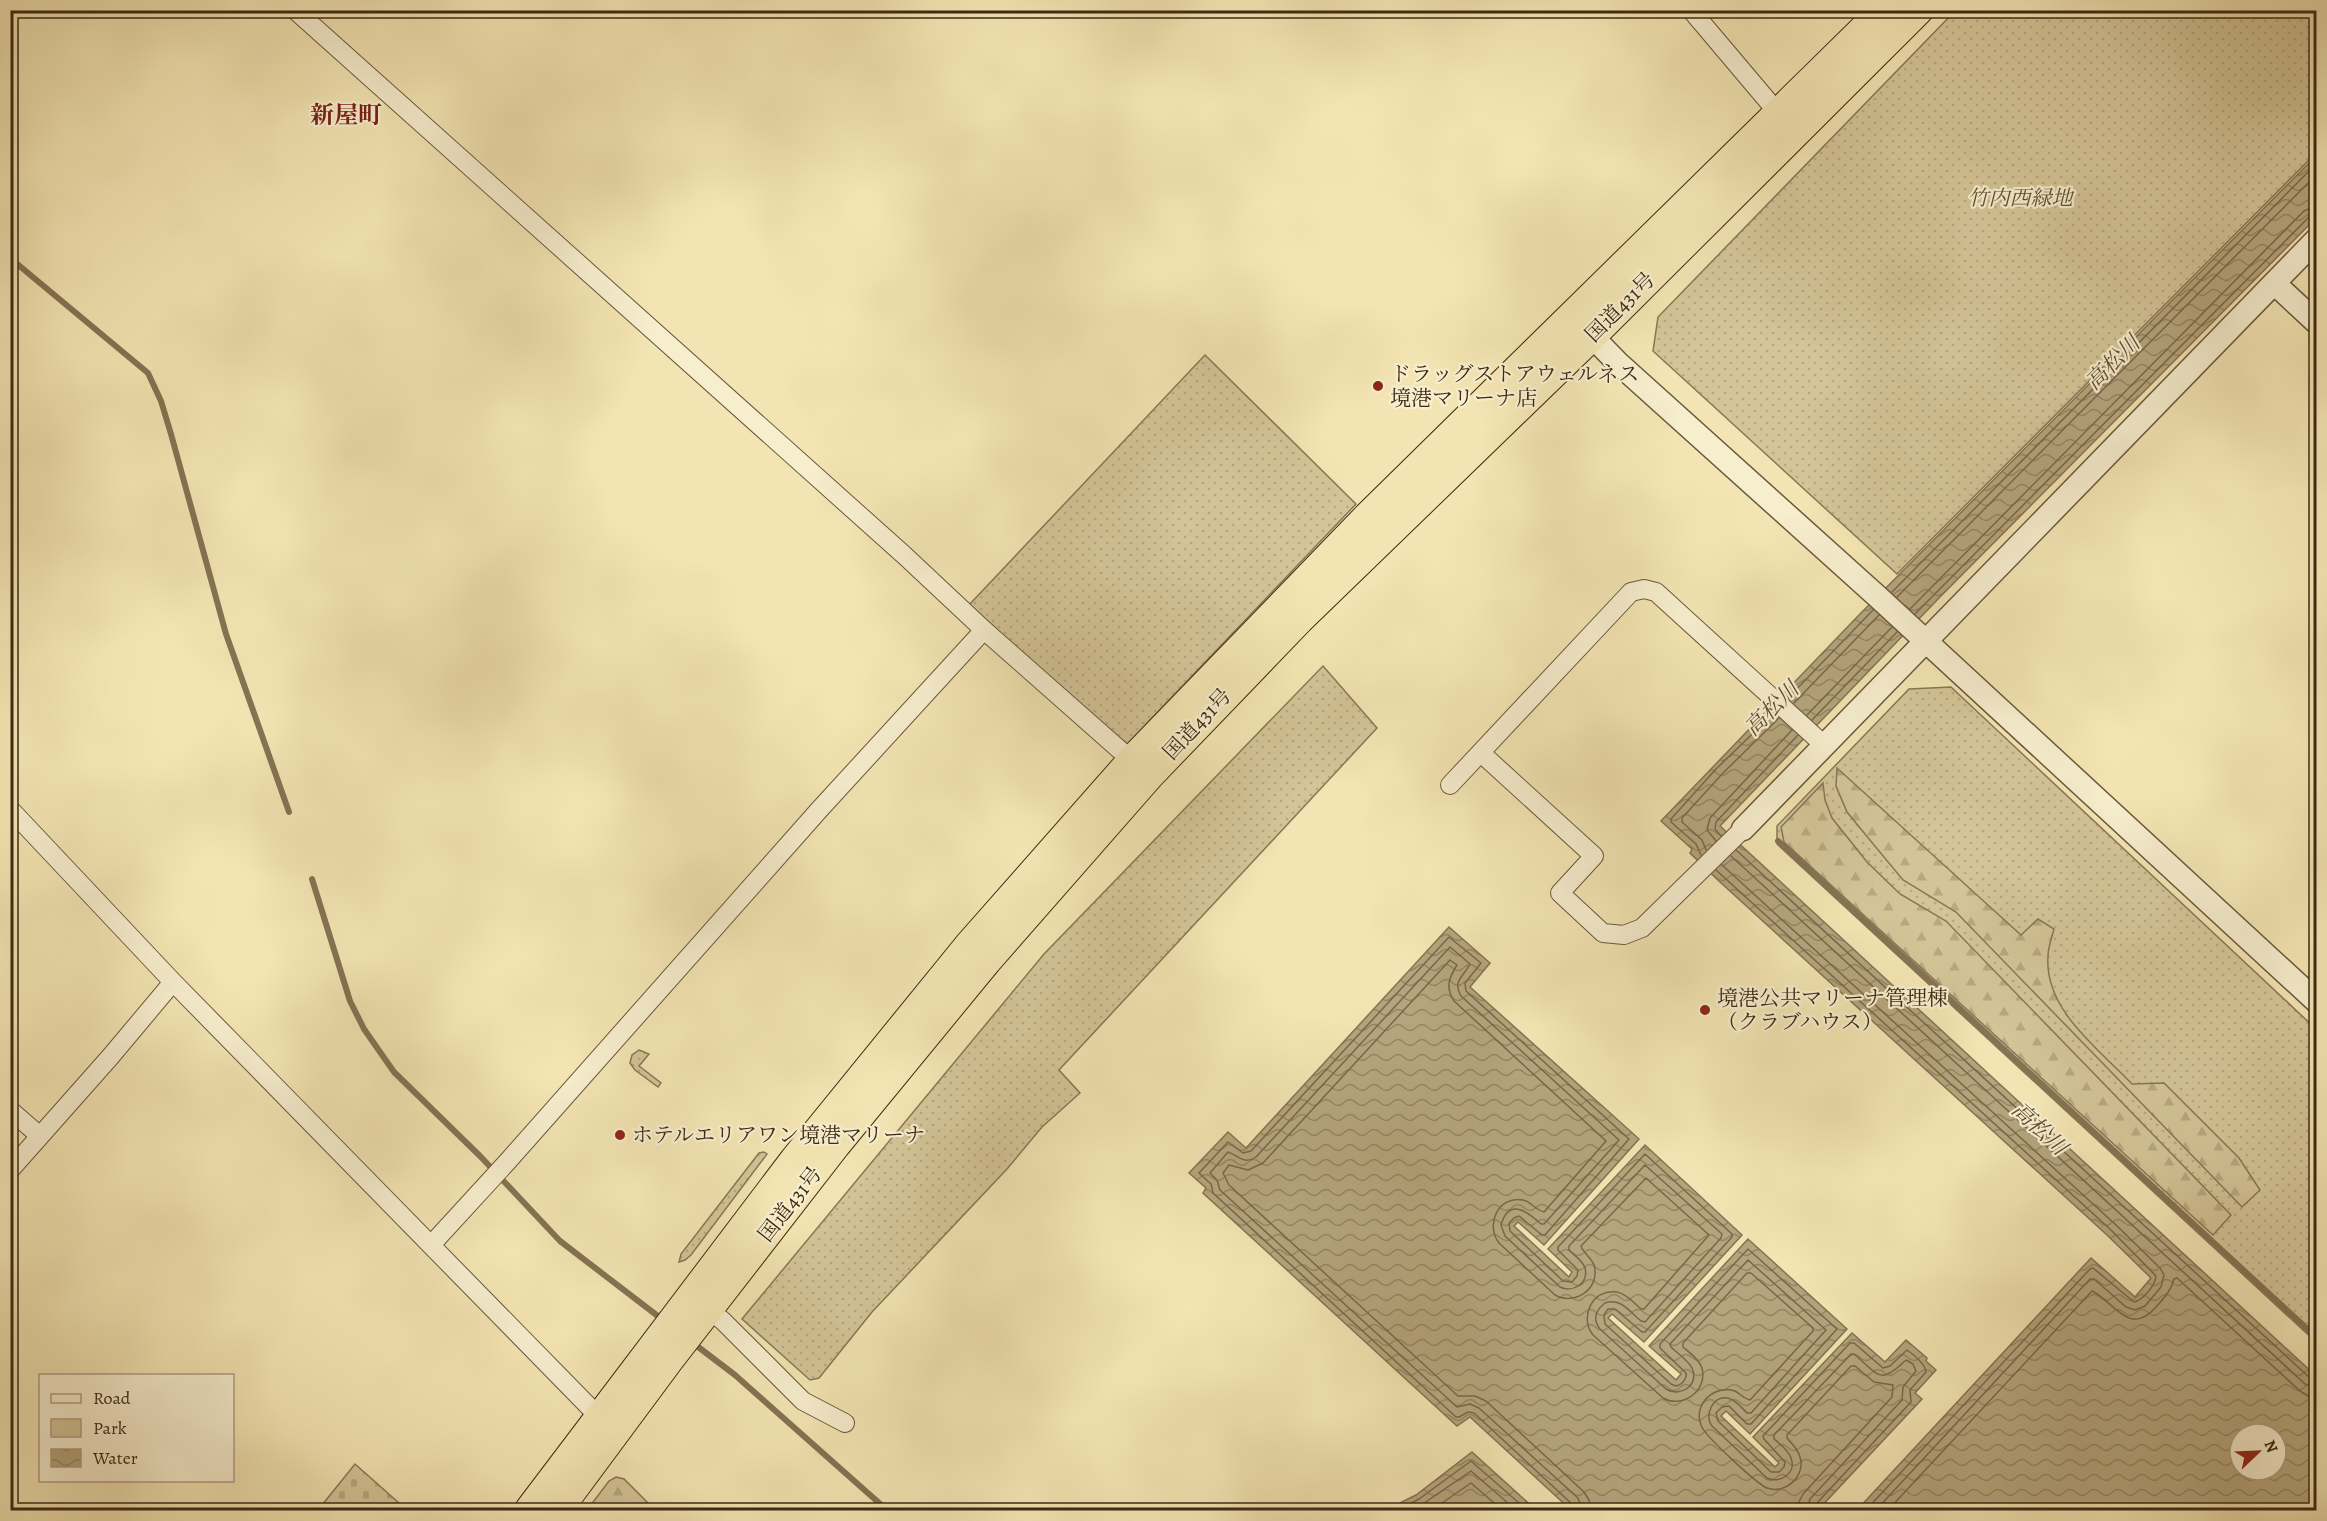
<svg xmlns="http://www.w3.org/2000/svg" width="2327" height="1521" font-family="Alegreya,'Noto Serif JP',serif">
<defs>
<pattern id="green-dots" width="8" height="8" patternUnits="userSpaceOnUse" patternTransform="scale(1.5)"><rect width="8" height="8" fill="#d4c598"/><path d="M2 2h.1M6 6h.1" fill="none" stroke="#b7a982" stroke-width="1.8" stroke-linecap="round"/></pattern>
<pattern id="forest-firs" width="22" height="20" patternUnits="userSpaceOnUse" patternTransform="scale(1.5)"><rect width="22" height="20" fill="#d4c598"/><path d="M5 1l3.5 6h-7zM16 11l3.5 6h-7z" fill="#b7a982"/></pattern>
<pattern id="cemetery-stones" width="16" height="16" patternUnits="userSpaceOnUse" patternTransform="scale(1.5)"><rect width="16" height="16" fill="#d4c598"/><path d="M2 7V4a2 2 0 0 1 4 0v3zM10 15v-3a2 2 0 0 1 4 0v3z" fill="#b7a982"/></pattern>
<pattern id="water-waves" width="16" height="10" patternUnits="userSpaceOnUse" patternTransform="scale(1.5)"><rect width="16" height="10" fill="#b5a57d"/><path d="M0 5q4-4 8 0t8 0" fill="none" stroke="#948665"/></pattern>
</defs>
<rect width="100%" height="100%" fill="#f3e5b3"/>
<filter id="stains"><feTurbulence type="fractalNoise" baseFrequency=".00333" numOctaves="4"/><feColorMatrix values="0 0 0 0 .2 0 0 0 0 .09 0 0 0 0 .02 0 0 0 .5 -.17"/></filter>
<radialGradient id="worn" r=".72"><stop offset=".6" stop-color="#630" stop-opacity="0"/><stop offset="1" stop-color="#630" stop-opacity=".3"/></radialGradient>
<path fill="url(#green-dots)" stroke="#887756" stroke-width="1.5" d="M1955,11H2316V153L1897,574L1653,351L1658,317Z
M1205,355L1356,504L1127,744L1120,741L969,605Z
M1323,666L1377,728L1059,1070L1080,1093L1042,1127L1007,1169L872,1312L819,1378L810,1380L742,1319L1044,954Z
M1951,687L2316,1029V1342L1777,844V826L1909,689Z
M639,1050L649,1054L639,1066L661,1083L658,1087L635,1070L630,1063L632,1055Z
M764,1152L767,1154L691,1255L685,1260L679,1262L681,1254L759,1153Z"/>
<path fill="url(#forest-firs)" stroke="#887756" stroke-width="1.5" d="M1837,768L2021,935L2038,919L2054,929C2052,937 2048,947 2048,956C2044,1010 2099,1049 2132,1084L2164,1083L2239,1158L2260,1190L2242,1207L1956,912L1903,880L1874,845L1847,812L1836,786Z
M1823,783L1825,800L1832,818L1867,862L1900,894L1946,921L2231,1215L2213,1235L1784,842L1781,827Z
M616,1477L624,1479L655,1510H587L609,1481Z"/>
<path fill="url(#cemetery-stones)" stroke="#887756" stroke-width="1.5" d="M355,1464L399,1503L393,1510H318Z"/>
<path fill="url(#water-waves)" stroke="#857353" stroke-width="1.5" fill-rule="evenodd" d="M2316,156V218L1938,599L1720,826L2316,1376V1510H1857L2091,1258L2135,1297L2151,1278L2107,1235L1720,882L1690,853L1692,849L1661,821L1859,615ZM2240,1434H2276V1470H2240Z
M1449,927L1490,963L1470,987L1639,1139L1544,1245L1518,1222L1514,1226L1569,1277L1572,1272L1548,1249L1645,1145L1742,1235L1644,1342L1612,1314L1608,1318L1676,1380L1681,1374L1649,1346L1748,1239L1847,1329L1750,1434L1726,1411L1721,1416L1775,1467L1779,1463L1753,1437L1852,1333L1885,1362L1906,1340L1927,1358L1926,1361L1936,1370L1915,1393L1922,1399L1818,1510H1571L1470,1417L1457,1426L1203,1193L1206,1188L1189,1173L1228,1132L1246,1148Z
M1472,1452L1536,1510H1386L1416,1495Z"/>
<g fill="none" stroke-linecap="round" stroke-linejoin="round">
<path stroke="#796748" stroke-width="1.5" d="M1892,592L2316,164
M1897,597L2316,175
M1910,609L2304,211L2316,206
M1915,614L2310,216L2316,214
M1788,698L1873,610
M1794,703L1879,615
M1807,715L1892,627
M1812,720L1897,632
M1721,836L1715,829L1716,822L1798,735
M1716,841L1707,830L1710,818L1792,730
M1706,850L1702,840L1682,822V818L1723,773L1779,718
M1736,850L2310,1378L2316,1380
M1701,855L1696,844L1671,822V819L1716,769L1774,713
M1731,856L2305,1384L2316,1388
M1722,865L2116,1225L2160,1268L2164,1275L2161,1287L2145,1306L2135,1310L2126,1307L2094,1279H2090L1876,1510
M1716,870L2111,1230L2156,1276C2155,1286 2143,1300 2134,1302L2093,1268L2090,1269L1866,1510
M1398,1510L1419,1499L1471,1461L1527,1510
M1414,1510L1471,1471L1516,1510
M1432,1510L1471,1483L1502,1510
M1574,1510L1572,1504L1474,1413L1468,1412L1459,1417H1456L1213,1193L1211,1184L1199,1173L1228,1142L1243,1153L1251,1151L1449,937L1481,963L1465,983L1466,991L1629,1139L1545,1235H1542L1519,1216L1514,1218L1509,1223L1510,1231L1563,1281L1572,1282L1577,1276L1578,1270L1558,1250V1247L1645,1154L1732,1234V1237L1645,1332H1642L1615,1309H1608L1604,1315L1605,1324L1671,1384L1676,1386C1682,1385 1687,1379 1686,1373L1660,1348V1344L1748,1249L1837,1329L1751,1424H1747L1729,1406L1722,1407L1716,1413L1718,1421L1771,1472H1779L1784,1467L1785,1462L1764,1439L1763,1436L1850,1343H1854L1883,1368L1890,1366L1907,1350C1914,1355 1925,1363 1926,1372L1910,1390L1911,1402L1816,1504L1815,1510
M1582,1510L1578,1498L1479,1408L1470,1404L1457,1407L1220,1190L1217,1180L1210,1173L1228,1152C1239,1156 1244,1165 1256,1157L1450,947L1470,964C1464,976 1452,981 1461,996L1619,1140L1544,1224H1541C1528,1212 1509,1197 1501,1225L1505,1236L1560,1287C1572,1293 1589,1284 1585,1268C1583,1261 1574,1255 1569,1250V1246L1645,1165L1722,1234L1721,1238L1645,1322L1641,1321C1630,1312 1620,1297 1605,1303C1596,1310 1592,1319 1600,1329L1666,1389C1680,1398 1700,1385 1692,1368C1688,1360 1677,1353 1671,1347L1670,1344L1748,1260L1826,1330L1751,1413H1747C1742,1408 1736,1400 1728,1398C1713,1396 1705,1413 1711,1425L1767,1478C1779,1484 1797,1474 1791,1458C1789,1451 1780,1444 1774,1439V1435L1851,1354H1854C1879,1375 1879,1386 1906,1360L1913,1364L1916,1371L1903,1387L1902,1400L1810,1499L1807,1510
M1591,1510L1589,1500L1584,1492L1486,1401L1475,1396H1458L1229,1185L1223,1173L1229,1165L1248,1170L1263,1163L1450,960L1457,965C1449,978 1445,987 1454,1001L1606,1141L1544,1212C1536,1210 1531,1202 1523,1200C1498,1195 1485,1225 1499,1243L1555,1295C1574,1306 1601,1289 1594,1265C1591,1257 1583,1253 1581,1246L1646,1178L1709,1235L1644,1309H1641C1634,1303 1627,1294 1617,1292C1592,1288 1579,1318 1593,1335L1663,1398C1682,1409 1708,1391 1702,1368C1699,1359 1690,1353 1683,1347V1343L1747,1273H1751L1813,1328V1331L1750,1400C1744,1399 1741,1394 1735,1391C1722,1386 1706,1394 1701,1407C1698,1414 1699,1422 1703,1429C1709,1439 1758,1485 1767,1488C1786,1495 1806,1475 1800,1457C1798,1449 1792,1444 1787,1438V1435L1851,1366H1855L1874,1382L1893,1385L1892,1397L1803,1494L1799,1502L1798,1510
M1888,1510L2092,1291C2114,1301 2129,1338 2156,1307C2164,1298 2171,1291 2174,1279L2177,1278L2300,1391L2308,1396L2316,1397"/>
<path stroke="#857353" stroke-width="6" d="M10,258L148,373L161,401L171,434L226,634L289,812
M1778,841L2316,1337
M312,879L350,1001L364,1029L394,1072L481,1157L560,1241L663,1320
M693,1343L735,1375L887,1510"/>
<defs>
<path id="minor" d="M295,10L904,555L984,630L1138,766
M1691,10L1778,113
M1481,753L1594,856L1560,893L1603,933L1624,935L1642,928L1743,829
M1450,785L1631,592L1644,589L1656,592L1824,745
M10,809L173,982L606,1424
M10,1110L40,1136
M10,1170L111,1056L173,982
M431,1245L508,1161L819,810L984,630
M708,1309L723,1321L803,1401L845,1423"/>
<path id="tertiary" d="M2274,283L2316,322
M1580,324L1618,363L1878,597L2316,1001
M1743,829L2316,240"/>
<path id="trunk" d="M530,1510L795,1160L969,946L1133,760L1368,517L1884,10
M557,1510L669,1359L835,1145L986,961L1149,775L1299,619L1581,346L1918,10"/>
</defs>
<use href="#minor" stroke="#6a583c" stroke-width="20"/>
<use href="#tertiary" stroke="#6a583c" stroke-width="25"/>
<use href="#trunk" stroke="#3d2914" stroke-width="32"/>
<use href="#minor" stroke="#f7eece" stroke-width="18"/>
<use href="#tertiary" stroke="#f7eece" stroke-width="22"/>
<use href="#trunk" stroke="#f3e5b3" stroke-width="30"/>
</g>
<g fill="#8f2418" stroke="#f7eece" stroke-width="2">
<circle cx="1378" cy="386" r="6"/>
<circle cx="1705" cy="1010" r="6"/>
<circle cx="620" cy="1135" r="6"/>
</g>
<g text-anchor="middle" stroke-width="4.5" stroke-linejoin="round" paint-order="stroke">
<g font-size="21" font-style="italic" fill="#635035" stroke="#f7eece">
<text x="2020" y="205">竹内西緑地</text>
</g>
<g font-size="21" fill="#3d2914" stroke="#f7eece">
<text transform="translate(1620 307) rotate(-45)" y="7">国道431号</text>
<text transform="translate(1197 724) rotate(-47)" y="7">国道431号</text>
<text transform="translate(790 1204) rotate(-52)" y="7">国道431号</text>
</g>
<g font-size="21" fill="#3d2914" stroke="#f7eece" text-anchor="start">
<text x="1390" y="381">ドラッグストアウェルネス<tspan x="1390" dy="24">境港マリーナ店</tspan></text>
<text x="1717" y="1005">境港公共マリーナ管理棟<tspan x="1717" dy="24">（クラブハウス）</tspan></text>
<text x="632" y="1142">ホテルエリアワン境港マリーナ</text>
</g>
<g font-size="22" font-style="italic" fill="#614e34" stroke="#f7eece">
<text transform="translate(2112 362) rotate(-45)" y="8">高松川</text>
<text transform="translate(1771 708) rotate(-45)" y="8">高松川</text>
<text transform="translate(2040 1128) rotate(43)" y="8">高松川</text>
</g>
<g font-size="24" font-weight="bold" fill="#7a1f14" stroke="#f7eece">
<text x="346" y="123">新屋町</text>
</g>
</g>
<rect width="2327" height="1521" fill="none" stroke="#f3e5b3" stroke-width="36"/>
<rect x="12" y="12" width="2303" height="1497" fill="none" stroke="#3d2914" stroke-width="3"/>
<rect x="18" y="18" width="2291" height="1485" fill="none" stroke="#3d2914" stroke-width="1.5"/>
<rect x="39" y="1374" width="195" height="108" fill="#f7eece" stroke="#ad9f84" stroke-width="1.5"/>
<rect x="51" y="1394" width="30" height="9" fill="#f7eece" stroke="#ad9f84" stroke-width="1.5"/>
<text x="93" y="1404" font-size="18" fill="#3d2914">Road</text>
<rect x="51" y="1419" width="30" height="18" fill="#d4c598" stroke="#ad9f84" stroke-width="1.5"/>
<text x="93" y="1434" font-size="18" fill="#3d2914">Park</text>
<rect x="51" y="1449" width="30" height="18" fill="url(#water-waves)" stroke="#ad9f84" stroke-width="1.5"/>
<text x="93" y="1464" font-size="18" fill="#3d2914">Water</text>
<g transform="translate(2258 1452) rotate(67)"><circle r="28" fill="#f7eece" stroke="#ad9f84" stroke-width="1.5"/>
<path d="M0-4.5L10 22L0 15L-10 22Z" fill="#8f2418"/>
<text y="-9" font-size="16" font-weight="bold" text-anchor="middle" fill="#3d2914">N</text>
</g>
<rect width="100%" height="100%" filter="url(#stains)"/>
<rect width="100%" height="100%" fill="url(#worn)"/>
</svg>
